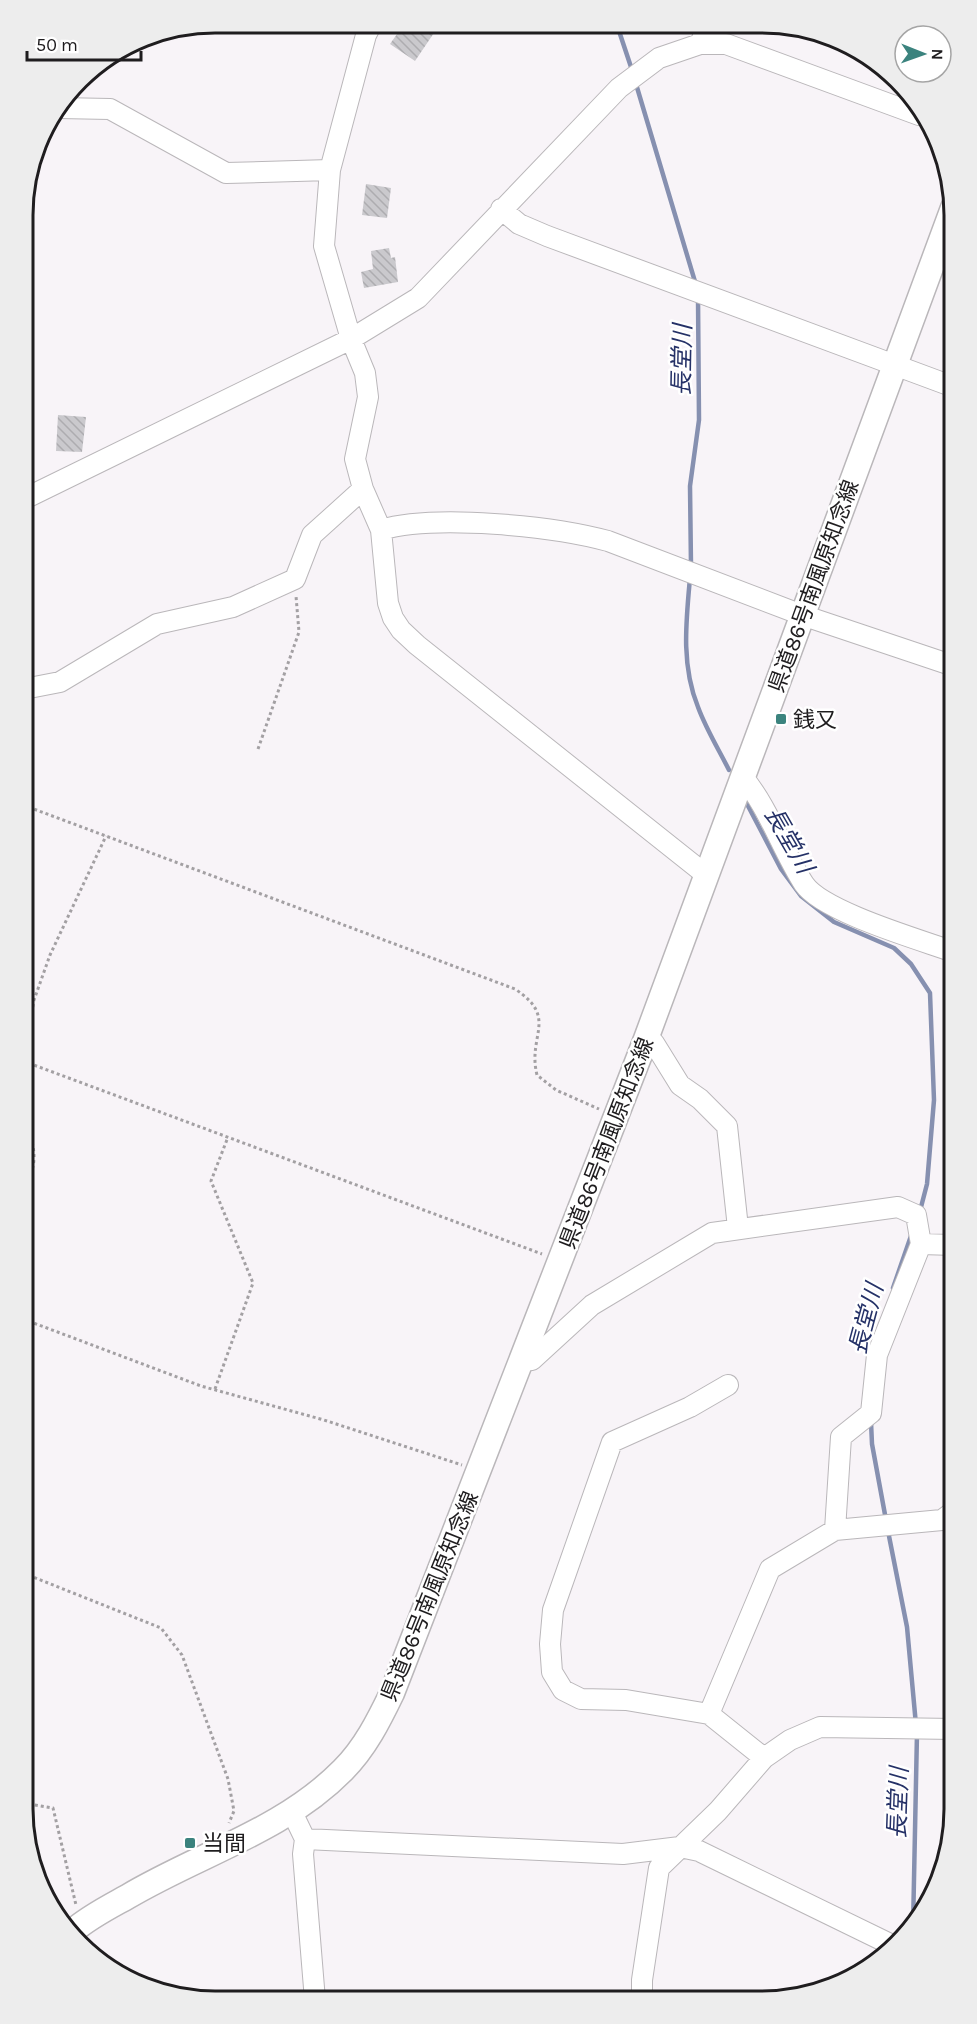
<svg xmlns="http://www.w3.org/2000/svg" width="977" height="2024" font-family="Karla,'Noto Sans JP',sans-serif">
<defs>
<pattern id="building-back-hatch" width="6" height="6" patternUnits="userSpaceOnUse" patternTransform="scale(1.5)"><rect width="6" height="6" fill="#cac9cd"/><path d="M-1 5l2 2M0 0l6 6M5-1l2 2" fill="none" stroke="#adacb0"/></pattern>
</defs>
<rect width="100%" height="100%" fill="#f8f4f8"/>
<g fill="none" stroke-linecap="round" stroke-linejoin="round">
<path stroke="#8690b0" stroke-width="4.5" d="M617,25L633,73
M636,84L696,285
M691,566L690,486L699,420L698,297
M690,578C686,622 681,665 698,707C706,729 719,750 729,770
M747,804L781,869L801,896L834,922L894,948L911,964L930,993L934,1100L927,1184L920,1211
M893,1288L912,1233
M871,1422L872,1444L886,1520
M888,1531L907,1627L916,1725
M913,1928L917,1733"/>
</g>
<path fill="url(#building-back-hatch)" d="M404,24H426L436,30L415,61L390,44Z
M366,184L391,188L387,218L362,215Z
M389,248L391,258L395,257L398,282L364,288L361,272L373,269L371,251Z
M58,415L86,417L82,452L56,451Z"/>
<g fill="none" stroke-linecap="round" stroke-linejoin="round">
<defs>
<path id="minor" d="M372,23L366,35L330,170L324,246L351,339L365,373L368,397L355,459L363,489L381,530L388,603L393,618L401,630L417,645L705,874
M700,44L707,26
M59,108L110,109L226,173L330,170
M501,209L519,224L547,236L954,387
M24,499L351,339L418,298L619,88L659,58L700,44H726L919,115
M381,530C434,514 553,526 608,541L802,615L954,666
M24,689L60,682L157,624L233,607L295,579L312,535L363,489
M742,776C769,808 782,850 804,884C823,912 921,940 954,952
M646,1039L654,1043L680,1085L700,1099L727,1126L738,1228
M921,1244L954,1245
M520,1361L532,1360L592,1305L712,1233L898,1207L916,1215L921,1244L877,1355L871,1413L841,1437L835,1530
M709,1714L626,1700L581,1699L563,1690L552,1672L550,1644L553,1610L612,1442L690,1407L728,1385
M764,1758L709,1714L770,1569L835,1530L942,1520L954,1511
M292,1812L305,1839L303,1854L315,2000
M305,1839L623,1854L680,1847L699,1851L894,1946
M642,2001V1980L659,1868L718,1811L764,1758L790,1740L820,1727L954,1729"/>
<path id="major" d="M73,1931C89,1917 109,1907 127,1897C199,1854 283,1831 343,1770C365,1748 379,1720 392,1693L646,1039L953,208"/>
</defs>
<use href="#minor" stroke="#bab7ba" stroke-width="22"/>
<use href="#major" stroke="#bab7ba" stroke-width="27"/>
<path stroke="#a3a0a3" stroke-width="3" stroke-dasharray="3 3" stroke-linecap="butt" d="M258,749L299,632L296,596
M23,805L515,989C559,1018 527,1035 537,1075L556,1090L599,1109
M23,1060L34,1000L50,955L106,836
M23,1061L542,1254
M23,1191C41,1158 34,1148 23,1114
M23,1319L201,1386L324,1420L462,1465
M215,1389L253,1283L211,1181L228,1137
M23,1573L161,1628L182,1655L228,1779L234,1811L229,1823
M23,1803L53,1808L76,1905"/>
<use href="#minor" stroke="#fff" stroke-width="20"/>
<use href="#major" stroke="#fff" stroke-width="24"/>
</g>
<g fill="#3b837e" stroke="#fff" stroke-width="2">
<rect x="775" y="713" width="12" height="12" rx="3"/>
<rect x="184" y="1837" width="12" height="12" rx="3"/>
</g>
<g text-anchor="middle" stroke-width="5" stroke-linejoin="round" paint-order="stroke">
<g font-size="22" fill="#1f1d1f" stroke="#fff">
<text transform="translate(813 586) rotate(-70)" y="8">県道86号南風原知念線</text>
<text transform="translate(606 1143) rotate(-69)" y="8">県道86号南風原知念線</text>
<text transform="translate(429 1596) rotate(-68)" y="8">県道86号南風原知念線</text>
</g>
<g font-size="22" fill="#1f1d1f" stroke="#fff" text-anchor="start">
<text x="793" y="727">銭又</text>
<text x="202" y="1851">当間</text>
</g>
<g font-size="24" font-style="italic" fill="#253167" stroke="#fff">
<text transform="translate(682 360) rotate(-89)" y="8">長堂川</text>
<text transform="translate(789 840) rotate(60)" y="8">長堂川</text>
<text transform="translate(866 1319) rotate(-75)" y="8">長堂川</text>
<text transform="translate(898 1803) rotate(-88)" y="8">長堂川</text>
</g>
</g>
<path d="M0 0H977V2024H0ZM215 33H762A182 182 0 0 1 944 215V1809A182 182 0 0 1 762 1991H215A182 182 0 0 1 33 1809V215A182 182 0 0 1 215 33Z" fill="#ededed" fill-rule="evenodd"/>
<path fill="none" stroke="#1f1d1f" stroke-width="3" d="M215 33H762A182 182 0 0 1 944 215V1809A182 182 0 0 1 762 1991H215A182 182 0 0 1 33 1809V215A182 182 0 0 1 215 33Z"/>
<g transform="translate(923 54) rotate(91)"><circle r="28" fill="#ffffff" stroke="#a5a5a5" stroke-width="1.5"/>
<path d="M0-4.5L10 22L0 15L-10 22Z" fill="#3b837e"/>
<text y="-9" font-size="16" font-weight="bold" text-anchor="middle" fill="#1f1d1f">N</text>
</g>
<path d="M27 51v9h114v-9" fill="none" stroke="#1f1d1f" stroke-width="3"/>
<text x="36" y="51" font-size="18" fill="#1f1d1f" stroke="#ffffff" stroke-width="4.5" paint-order="stroke">50 m</text>
</svg>
